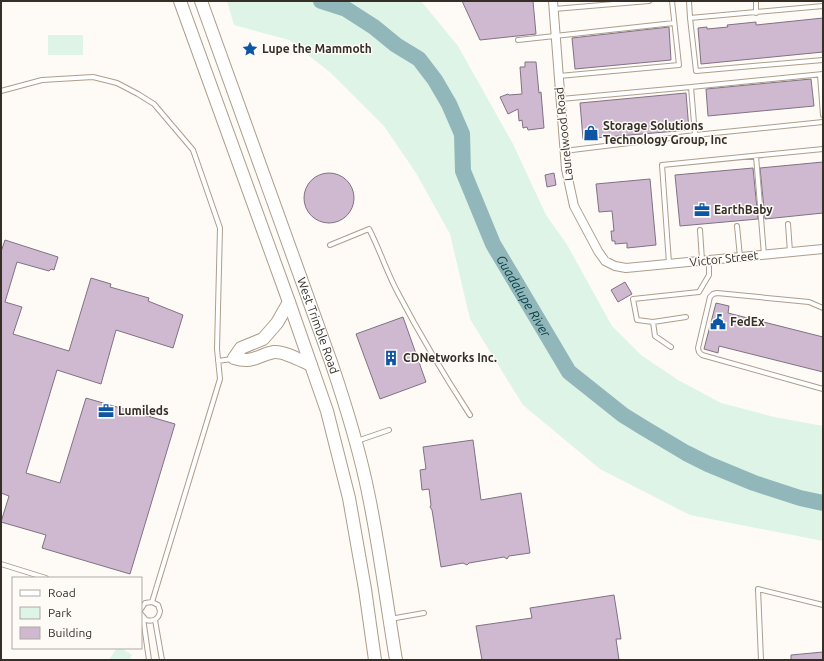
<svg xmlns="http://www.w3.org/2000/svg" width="824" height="661" font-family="Ubuntu,sans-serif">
<rect width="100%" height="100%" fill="#fefaf6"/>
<path fill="#ddf4e6" d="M227,1H421L458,46L513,144L546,215L566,243L612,326L641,355L678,380L721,403L774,417L823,426V541L690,515L600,469L523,405L470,319L450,234L416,173L384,126L331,73L289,40L234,25Z
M48,35H83V55H48Z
M117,648H121L132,655L129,660H109Z"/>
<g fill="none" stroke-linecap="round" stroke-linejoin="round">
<path stroke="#92b7ba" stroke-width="16" id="s1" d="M321,1L346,9L374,27L396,45L419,59L435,80L449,104L462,134L463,171L493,244L569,372L623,415L644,428L686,453L708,464L754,483L800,498L823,503"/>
</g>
<path fill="#ceb9d0" stroke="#817283" d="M462,1H533L536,34L480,40Z
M823,18V52L701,64L698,28L707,27V29L728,27L727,25L756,22V25Z
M669,27L671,60L575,69L572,38Z
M525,62H536L539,93L541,92L544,128L528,130L527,127L523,128L522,120L519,121L518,109L508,114L500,97L508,94L509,95L522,94L520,67H525Z
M811,79L814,106L708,116L706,89Z
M686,93L689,130L583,139L580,103Z
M823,162V213L765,219L760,168Z
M753,168L758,219L680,226L675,175Z
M304 198a25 25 0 1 1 50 0a25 25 0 1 1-50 0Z
M554,173L556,185L547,187L545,175Z
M650,179L656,245L627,248V243L615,244V241H612L611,231H614L612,211L599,212L596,184Z
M5,240L58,257L54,270L51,269L49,271L17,262L5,302L22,307L13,334L69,351L91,278L111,284L110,287L149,298L148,301L183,315L173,348L116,330L101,384L57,370L26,473L60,483L86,398L175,424L130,574L42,548L46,535L1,522L9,496L1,493V252Z
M625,282L632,294L618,302L611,290Z
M716,303L729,306L728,313L823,337V372L719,346L718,353L704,349Z
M403,317L426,382L380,399L356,334Z
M473,440L481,500L521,493L530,553L509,556L507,559L504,557L469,563L467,565L463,563L441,567L432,510L430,507L431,505L429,489L422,490L420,470L426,469L423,447Z
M614,595L621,639H616L619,660H482L476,626L532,618L530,608Z
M823,652V660H791V655Z"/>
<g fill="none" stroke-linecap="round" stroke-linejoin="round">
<defs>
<path id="service" d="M689,1L690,18L823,6
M756,1V13
M554,9L649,1
M690,18L696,71L823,60
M518,40L674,23
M820,75L823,115
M559,76L679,65L672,1
M691,87L823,74
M1,91L42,80L93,77L117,83L138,94L154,104L193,150L220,228L217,349L220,379L152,602
M561,99L691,87L695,135L564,151
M695,135L823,122
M756,156L764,255
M788,224L790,252
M737,226L740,257
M700,230L702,260
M330,245L369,229C380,250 387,273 398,293C420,335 444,375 470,415
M669,263L662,165L823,149
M823,308L809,302L717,293L713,294L710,297L698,348L699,352L702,355L823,389
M686,317L653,322L637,320L633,299L699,292L709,275V260
M653,322L655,336L671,347
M218,361L232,359
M357,441L389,430
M1,564L46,578
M141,609L145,603L152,602L158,605L160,611C159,619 153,622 146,620L141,614
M143,618L149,660
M390,619L424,613
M155,620L162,660
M761,660L758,589L823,605"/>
<path id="minor" d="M553,1L566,169L574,206L598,251L605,261L615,266L626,268L823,249"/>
<g id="primary">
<path d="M180,1L289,302L327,411L349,498L365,589L375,660"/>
<path id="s2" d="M201,1L331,362C346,406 360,451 369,497C380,551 387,606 396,660"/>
<path d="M289,302L277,323L263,339L241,348L234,358C254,364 257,355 274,352C284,351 302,361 311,365"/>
</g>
</defs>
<use href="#service" stroke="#ad9e8b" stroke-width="6"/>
<use href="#minor" stroke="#ad9e8b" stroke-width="10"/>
<use href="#primary" stroke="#ad9e8b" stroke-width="14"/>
<use href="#service" stroke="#fff" stroke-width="4"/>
<use href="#minor" stroke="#fff" stroke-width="8"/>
<use href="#primary" stroke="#fff" stroke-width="12"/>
</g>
<defs>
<symbol id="sight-bare" viewBox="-9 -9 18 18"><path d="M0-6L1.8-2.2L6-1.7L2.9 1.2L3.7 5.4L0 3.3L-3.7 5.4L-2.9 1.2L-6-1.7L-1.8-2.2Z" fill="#0d56a5" stroke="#fefaf6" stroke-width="2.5" paint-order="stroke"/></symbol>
<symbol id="shop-bare" viewBox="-9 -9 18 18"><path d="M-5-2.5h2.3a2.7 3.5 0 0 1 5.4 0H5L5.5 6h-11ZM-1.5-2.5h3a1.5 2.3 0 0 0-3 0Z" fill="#0d56a5" stroke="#fefaf6" stroke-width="2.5" paint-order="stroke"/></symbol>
<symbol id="office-bare" viewBox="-9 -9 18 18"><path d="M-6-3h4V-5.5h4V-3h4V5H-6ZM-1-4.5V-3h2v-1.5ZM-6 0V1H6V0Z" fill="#0d56a5" stroke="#fefaf6" stroke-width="2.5" paint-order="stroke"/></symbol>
<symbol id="civic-bare" viewBox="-9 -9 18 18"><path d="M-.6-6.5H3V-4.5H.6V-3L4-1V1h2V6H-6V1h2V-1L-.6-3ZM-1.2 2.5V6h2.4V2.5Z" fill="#0d56a5" stroke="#fefaf6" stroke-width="2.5" paint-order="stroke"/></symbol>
<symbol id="building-bare" viewBox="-9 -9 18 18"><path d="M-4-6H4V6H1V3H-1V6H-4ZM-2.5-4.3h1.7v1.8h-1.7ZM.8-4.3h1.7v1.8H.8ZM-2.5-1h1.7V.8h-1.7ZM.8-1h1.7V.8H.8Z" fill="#0d56a5" stroke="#fefaf6" stroke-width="2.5" paint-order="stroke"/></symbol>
</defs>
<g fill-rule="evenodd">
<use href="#sight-bare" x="239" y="38" width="22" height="22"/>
<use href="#shop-bare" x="580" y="122" width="22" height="22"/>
<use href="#office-bare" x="691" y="199" width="22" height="22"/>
<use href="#civic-bare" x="707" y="311" width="22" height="22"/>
<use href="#building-bare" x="380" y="347" width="22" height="22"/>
<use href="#office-bare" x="95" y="400" width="22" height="22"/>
</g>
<g text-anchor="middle" stroke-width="3" stroke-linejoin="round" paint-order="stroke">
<g font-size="12" font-weight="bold" fill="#352f28" stroke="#fefaf6" text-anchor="start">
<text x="262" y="53">Lupe the Mammoth</text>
<text x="603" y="130">Storage Solutions<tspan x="603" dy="14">Technology Group, Inc</tspan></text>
<text x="714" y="214">EarthBaby</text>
<text x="730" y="326">FedEx</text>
<text x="403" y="362">CDNetworks Inc.</text>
<text x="118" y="415">Lumileds</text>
</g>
<g font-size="12" fill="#352f28" stroke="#fefaf6">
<text transform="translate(564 134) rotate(-96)" y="4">Laurelwood Road</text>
<text transform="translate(724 259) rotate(-6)" y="4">Victor Street</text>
<text dy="4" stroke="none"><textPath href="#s2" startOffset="345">West Trimble Road</textPath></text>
</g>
<g font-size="13" font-style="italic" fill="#003c40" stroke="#fefaf6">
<text dy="5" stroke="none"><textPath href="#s1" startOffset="378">Guadalupe River</textPath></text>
</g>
</g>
<rect width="824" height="661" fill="none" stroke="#352f28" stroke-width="4"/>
<rect x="12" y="577" width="130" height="72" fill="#fefaf6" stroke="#aea9a4"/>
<rect x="20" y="590" width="20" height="6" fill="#ffffff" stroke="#aea9a4"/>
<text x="48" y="597" font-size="12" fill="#352f28">Road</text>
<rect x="20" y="607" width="20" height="12" fill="#ddf4e6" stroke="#aea9a4"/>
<text x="48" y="617" font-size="12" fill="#352f28">Park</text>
<rect x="20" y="627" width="20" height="12" fill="#ceb9d0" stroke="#aea9a4"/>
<text x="48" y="637" font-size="12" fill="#352f28">Building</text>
</svg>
